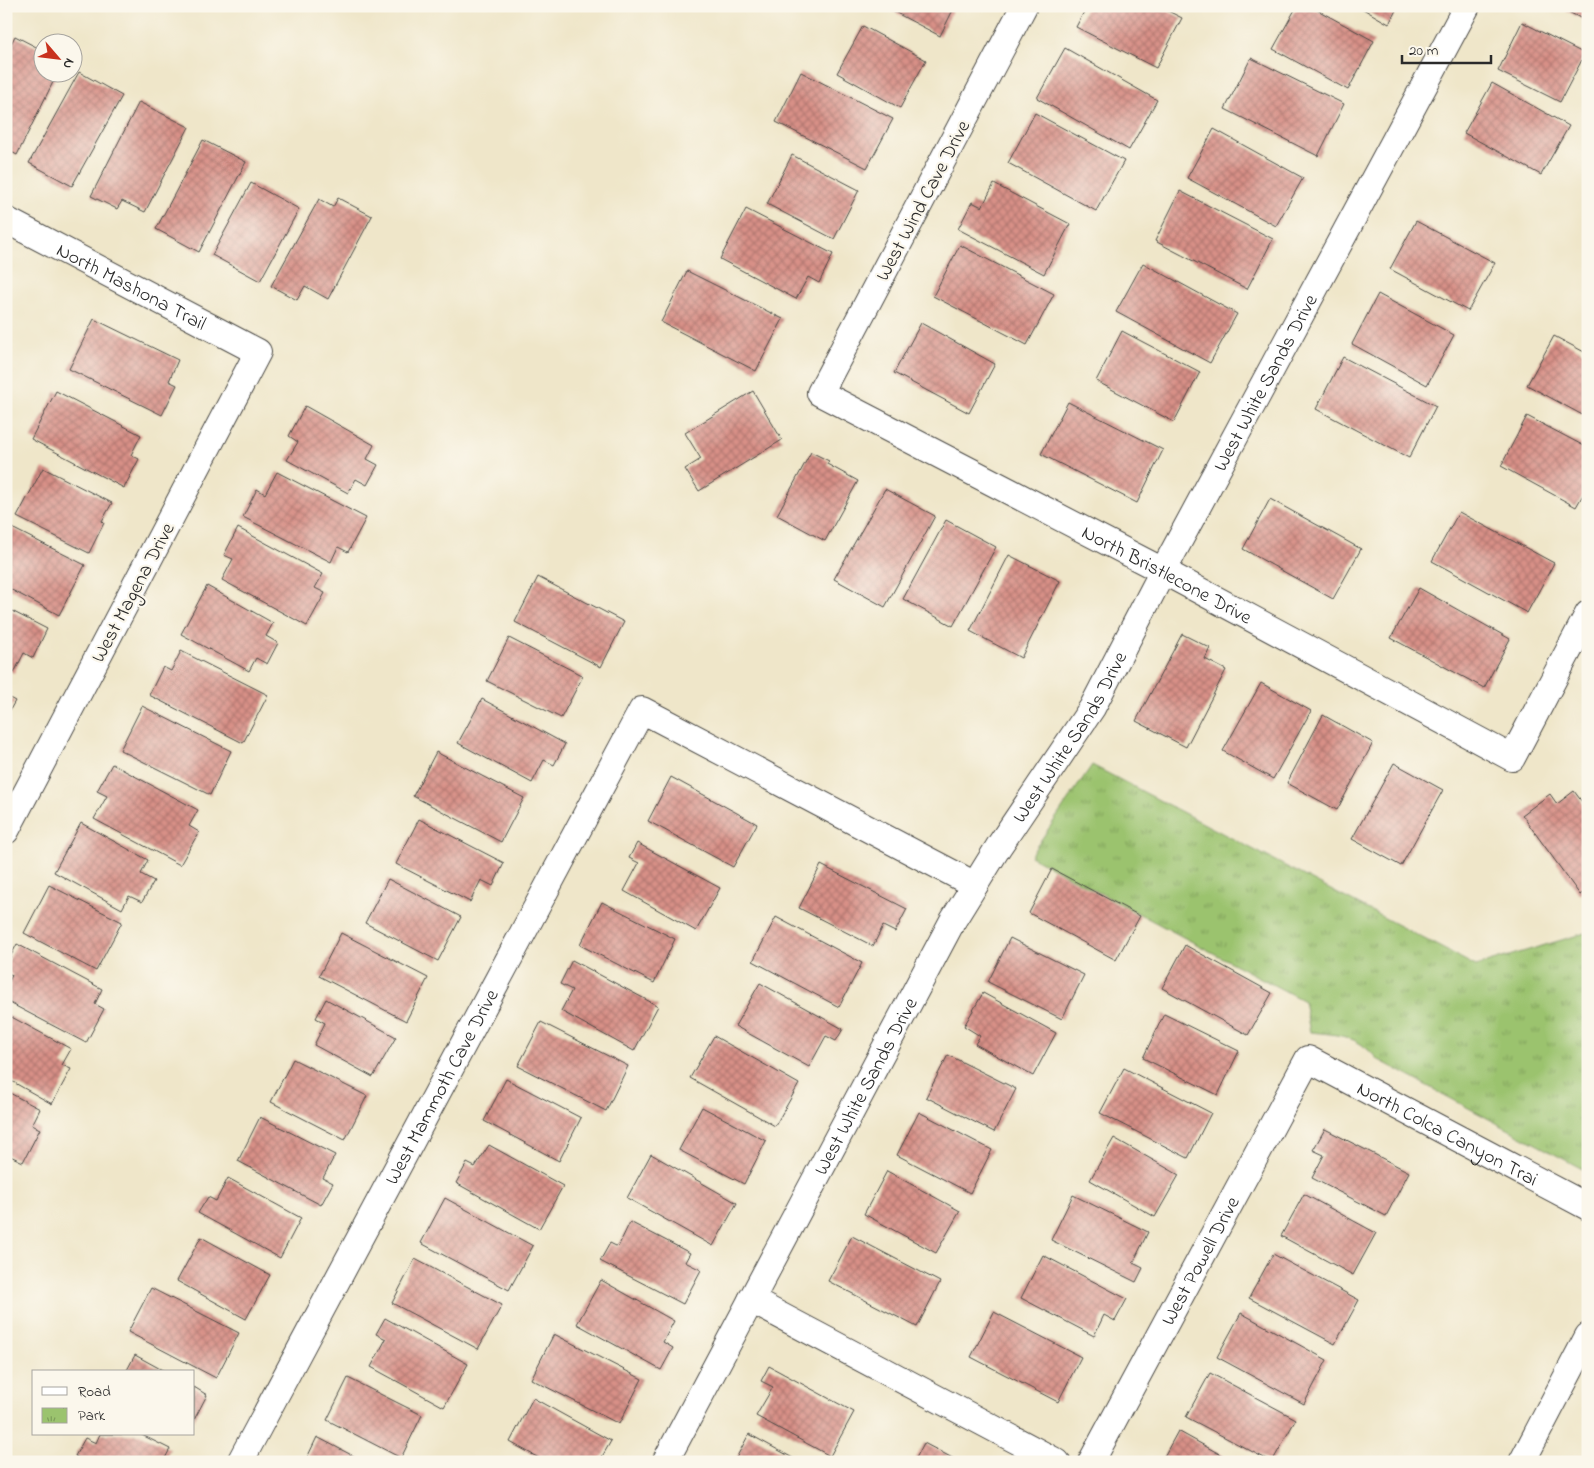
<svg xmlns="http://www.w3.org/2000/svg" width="1594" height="1468" font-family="'Indie Flower',sans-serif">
<defs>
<pattern id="park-tufts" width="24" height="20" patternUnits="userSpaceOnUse" patternTransform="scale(1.25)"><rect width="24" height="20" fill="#9bc36e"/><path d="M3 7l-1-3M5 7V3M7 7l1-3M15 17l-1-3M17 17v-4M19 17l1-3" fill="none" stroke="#7f9f5b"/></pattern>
<pattern id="building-cross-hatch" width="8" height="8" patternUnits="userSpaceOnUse" patternTransform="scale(1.25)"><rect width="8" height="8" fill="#d89087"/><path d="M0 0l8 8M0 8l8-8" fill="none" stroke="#af766f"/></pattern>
</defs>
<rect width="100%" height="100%" fill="#fbf7ec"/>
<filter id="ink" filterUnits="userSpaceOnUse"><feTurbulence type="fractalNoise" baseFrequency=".02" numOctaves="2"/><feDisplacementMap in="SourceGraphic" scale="10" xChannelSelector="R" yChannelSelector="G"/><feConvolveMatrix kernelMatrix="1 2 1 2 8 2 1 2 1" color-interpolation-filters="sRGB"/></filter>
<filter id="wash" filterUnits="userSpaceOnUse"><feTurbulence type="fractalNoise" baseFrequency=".0096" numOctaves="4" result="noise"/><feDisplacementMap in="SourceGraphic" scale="20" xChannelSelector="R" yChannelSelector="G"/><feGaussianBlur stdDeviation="1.12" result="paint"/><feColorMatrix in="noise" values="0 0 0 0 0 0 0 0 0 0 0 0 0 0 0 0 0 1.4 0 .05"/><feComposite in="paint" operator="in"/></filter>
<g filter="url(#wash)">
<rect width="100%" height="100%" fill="#efe6c9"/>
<path fill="url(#park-tufts)" stroke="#63774c" d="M1092,765L1476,966L1588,932V1172L1377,1059C1357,1035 1340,1035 1310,1032L1304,1001L1030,856Z"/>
<g id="blocks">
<path fill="url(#building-cross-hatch)" d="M883,6H955L940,36Z
M1087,6H1158L1182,18L1156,68L1076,27Z
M1297,6H1310L1374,41L1348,90L1273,49Z
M1358,6H1398L1389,24Z
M1557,6H1588V22Z
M1522,22L1585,54L1560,102L1498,71Z
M863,26L926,60L900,108L837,73Z
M15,36L42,50V72H58L17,155L6,149V54Z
M1065,48L1157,100L1129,150L1037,98Z
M1251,58L1344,104L1318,156L1225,109Z
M79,72L122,96L72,186L29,163Z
M801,72L893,119L867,168L776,122Z
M1492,83L1569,126L1541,175L1464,133Z
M139,102L189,127L145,212L122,201L117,209L91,196Z
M1035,113L1124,161L1096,211L1008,163Z
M1214,129L1303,178L1276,226L1187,178Z
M203,140L246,162L199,252L156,229Z
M792,155L859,190L834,239L767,204Z
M251,183L299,209L260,281L212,255Z
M994,184L1070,224L1044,274L958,229L972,202L982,207Z
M1180,191L1273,239L1247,289L1155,241Z
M338,198L372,216L328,299L305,286L297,300L271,286L319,199L333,207Z
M746,209L833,254L819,283L808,277L796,299L720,259Z
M1416,221L1495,263L1468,311L1390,269Z
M960,245L1054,294L1027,345L933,296Z
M1143,263L1237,314L1210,363L1116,312Z
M687,271L783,319L756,371L661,322Z
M1378,294L1454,335L1427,385L1352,344Z
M94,319L178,360L169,381L177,385L162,415L69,369Z
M921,323L995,364L969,413L894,373Z
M1122,331L1200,372L1174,422L1096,381Z
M1554,336L1588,354V418L1527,385Z
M1343,357L1436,406L1409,458L1316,409Z
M56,391L141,435L131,455L139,459L124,488L31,439Z
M753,391L782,440L699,491L685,469L701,459L685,433Z
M1068,402L1163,450L1137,503L1041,454Z
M305,406L374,445L367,459L378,465L367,485L356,479L348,493L287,460L298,442L289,436Z
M1527,416L1588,448V486L1576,507L1501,466Z
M811,452L829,461L827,464L858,481L825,541L777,515Z
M43,468L112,503L102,521L104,523L89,553L17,517Z
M277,472L366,518L348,552L338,547L331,562L243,517L257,489L265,494Z
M885,489L935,516L885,607L834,579Z
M1270,499L1361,549L1333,599L1243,549Z
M1459,512L1554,563L1527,613L1432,561Z
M946,520L996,547L953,626L903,599Z
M10,527L85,565L59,615L6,587V533Z
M238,528L323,574L315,588L325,593L307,626L222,580L233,559L224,555Z
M1009,555L1060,581L1021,658L970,631Z
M538,577L624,622L601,667L515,622Z
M207,586L273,623L266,636L278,643L267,664L256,658L249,671L181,634Z
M1419,588L1510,639L1484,688L1391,638Z
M6,608L47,629L33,658L24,653L14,673L6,669Z
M1182,634L1210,648L1205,659L1226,670L1186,747L1136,721Z
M509,638L583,676L561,718L487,681Z
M181,651L268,695L243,743L149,695L163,667L171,671Z
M1261,683L1311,711L1273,779L1223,751Z
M6,696L15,701L6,717Z
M482,699L565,744L554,765L544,760L532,783L458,743Z
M142,706L231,751L210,795L120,750Z
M1323,715L1373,743L1337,810L1287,783Z
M436,752L524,798L501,842L413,796Z
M1394,763L1443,790L1401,866L1352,839Z
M112,764L198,810L189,826L199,832L180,865L94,819L107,796L97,791Z
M671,777L757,824L733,867L648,821Z
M1574,791L1588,810V889L1580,895L1522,815L1550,794L1557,804Z
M419,819L504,863L493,886L481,880L470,902L396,864Z
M81,823L148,860L141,874L154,881L142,902L129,896L122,909L54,872Z
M637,843L720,888L696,931L624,891L639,863L629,858Z
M821,865L907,909L895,932L883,926L873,946L799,908Z
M1052,869L1140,916L1116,960L1029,913Z
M388,879L461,917L438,961L365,923Z
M49,885L122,922L96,971L24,933Z
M602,902L675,939L654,983L580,945Z
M776,917L862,963L839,1007L753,961Z
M341,933L428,978L406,1021L319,976Z
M1010,938L1084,975L1062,1019L988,982Z
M17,944L102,989L95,1004L104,1009L86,1043L6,1001V987L12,975L6,972V965Z
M1185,945L1272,993L1248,1035L1162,988Z
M572,960L658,1006L634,1051L561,1011L572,990L560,984Z
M760,983L843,1029L836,1041L826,1036L809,1067L735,1026Z
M983,993L1056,1033L1033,1076L975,1044L980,1036L964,1026Z
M326,999L396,1037L373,1077L314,1045L325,1023L316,1018Z
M6,1014L71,1049L62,1065L71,1069L52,1104L6,1078Z
M1164,1014L1239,1051L1218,1095L1143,1058Z
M541,1022L628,1066L606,1111L518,1066Z
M714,1036L799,1084L775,1126L690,1078Z
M948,1055L1016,1089L994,1132L926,1097Z
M293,1059L367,1096L345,1140L271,1102Z
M1124,1068L1211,1113L1188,1158L1100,1113Z
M506,1079L581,1118L559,1161L484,1121Z
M6,1091L40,1109L32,1125L40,1129L23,1162L6,1154Z
M702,1107L766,1141L744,1184L679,1150Z
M919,1112L992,1150L970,1193L897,1155Z
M260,1117L335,1155L323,1178L333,1183L321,1205L238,1161Z
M1325,1129L1409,1172L1386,1216L1312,1178L1324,1155L1313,1150Z
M1114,1138L1179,1175L1155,1217L1090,1180Z
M489,1145L563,1186L539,1229L456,1183L467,1163L475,1167Z
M651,1154L737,1203L713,1246L627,1198Z
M887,1171L960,1211L936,1253L864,1214Z
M228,1178L301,1218L280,1258L198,1213L208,1197L216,1201Z
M1304,1194L1376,1233L1353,1275L1281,1236Z
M1073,1195L1148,1232L1133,1263L1143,1268L1136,1282L1051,1240Z
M445,1198L533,1246L509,1290L421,1243Z
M630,1222L690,1253L685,1262L701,1270L683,1304L600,1261L610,1243L618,1247Z
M852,1236L940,1282L917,1327L828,1281Z
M201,1237L270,1275L246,1319L177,1281Z
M1273,1254L1359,1300L1335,1344L1249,1298Z
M1043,1255L1127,1299L1115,1321L1104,1315L1094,1336L1021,1298Z
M415,1259L502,1305L478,1349L392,1303Z
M601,1280L674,1321L663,1342L673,1348L661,1370L577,1324Z
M151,1288L239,1333L216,1378L128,1332Z
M994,1312L1081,1357L1058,1402L971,1357Z
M1241,1313L1327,1360L1304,1404L1217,1357Z
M385,1318L468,1364L444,1407L371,1367L386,1339L376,1334Z
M554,1334L642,1379L619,1424L531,1379Z
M135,1355L166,1372H126Z
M769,1366L854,1412L830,1456L756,1416L773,1387L761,1381Z
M1210,1373L1296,1419L1272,1462L1186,1417Z
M348,1378L422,1415L401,1458L327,1420Z
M194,1387L207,1395L194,1420Z
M533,1398L611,1441L599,1462H546L510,1442Z
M1178,1431L1234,1462H1161Z
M100,1434H140L170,1449L163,1462H87L75,1456L85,1438L96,1443Z
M749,1434L800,1462H734Z
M317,1437L365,1462H305Z
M924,1443L960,1462H914Z"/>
</g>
</g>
<g filter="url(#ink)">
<use href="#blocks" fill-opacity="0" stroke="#484743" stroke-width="1"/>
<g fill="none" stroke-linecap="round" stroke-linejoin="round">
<defs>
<g id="minor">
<path id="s1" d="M1024,6L820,393L1163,571L1512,758L1588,614"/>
<path id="s2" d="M6,220L258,352L6,831"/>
<path d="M751,1300L1057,1462"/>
<path id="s3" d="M240,1462L642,710L975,885"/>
<path id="s4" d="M665,1462L952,922L999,846L1092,708L1163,571L1467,6"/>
<path id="s5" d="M1091,1462L1308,1059L1588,1207"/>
<path d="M1522,1462L1588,1336"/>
</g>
</defs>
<use href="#minor" stroke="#484743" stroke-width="28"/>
<use href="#minor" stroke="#fff" stroke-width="26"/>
</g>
</g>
<g text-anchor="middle" stroke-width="4.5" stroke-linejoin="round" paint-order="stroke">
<g font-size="20" fill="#2b2b2b" stroke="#fbf7ec">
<text transform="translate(922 200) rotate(-62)" y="7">West Wind Cave Drive</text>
<text dy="7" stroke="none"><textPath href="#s2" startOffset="142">North Mashona Trail</textPath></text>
<text dy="7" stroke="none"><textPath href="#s4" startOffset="1236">West White Sands Drive</textPath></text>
<text dy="7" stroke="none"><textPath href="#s1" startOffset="829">North Bristlecone Drive</textPath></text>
<text transform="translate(132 592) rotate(-62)" y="7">West Magena Drive</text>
<text dy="7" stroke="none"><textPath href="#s4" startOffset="831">West White Sands Drive</textPath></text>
<text dy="7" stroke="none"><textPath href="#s4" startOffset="426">West White Sands Drive</textPath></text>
<text dy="7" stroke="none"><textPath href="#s3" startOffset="426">West Mammoth Cave Drive</textPath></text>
<text dy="7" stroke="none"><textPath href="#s5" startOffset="616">North Colca Canyon Trai</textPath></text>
<text dy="7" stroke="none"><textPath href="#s5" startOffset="229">West Powell Drive</textPath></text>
</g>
</g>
<rect width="1594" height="1468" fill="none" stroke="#fbf7ec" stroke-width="25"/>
<rect x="32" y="1370" width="162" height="65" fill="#fbf7ec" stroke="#a8a59f"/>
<rect x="42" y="1387" width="25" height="8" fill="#ffffff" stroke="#a8a59f"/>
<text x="78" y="1396" font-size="15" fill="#2b2b2b">Road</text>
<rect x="42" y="1408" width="25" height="15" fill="url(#park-tufts)" stroke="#a8a59f"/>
<text x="78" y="1420" font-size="15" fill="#2b2b2b">Park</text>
<g transform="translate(58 58) rotate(118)"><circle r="24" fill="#fbf7ec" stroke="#a8a59f"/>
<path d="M0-4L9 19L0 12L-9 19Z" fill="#c8321e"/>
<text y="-8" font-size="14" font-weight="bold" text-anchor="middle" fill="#2b2b2b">N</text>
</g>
<path d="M1402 55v8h89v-8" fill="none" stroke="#2b2b2b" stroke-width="2.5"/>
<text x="1409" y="55" font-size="15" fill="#2b2b2b" stroke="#fbf7ec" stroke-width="4" paint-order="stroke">20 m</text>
</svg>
